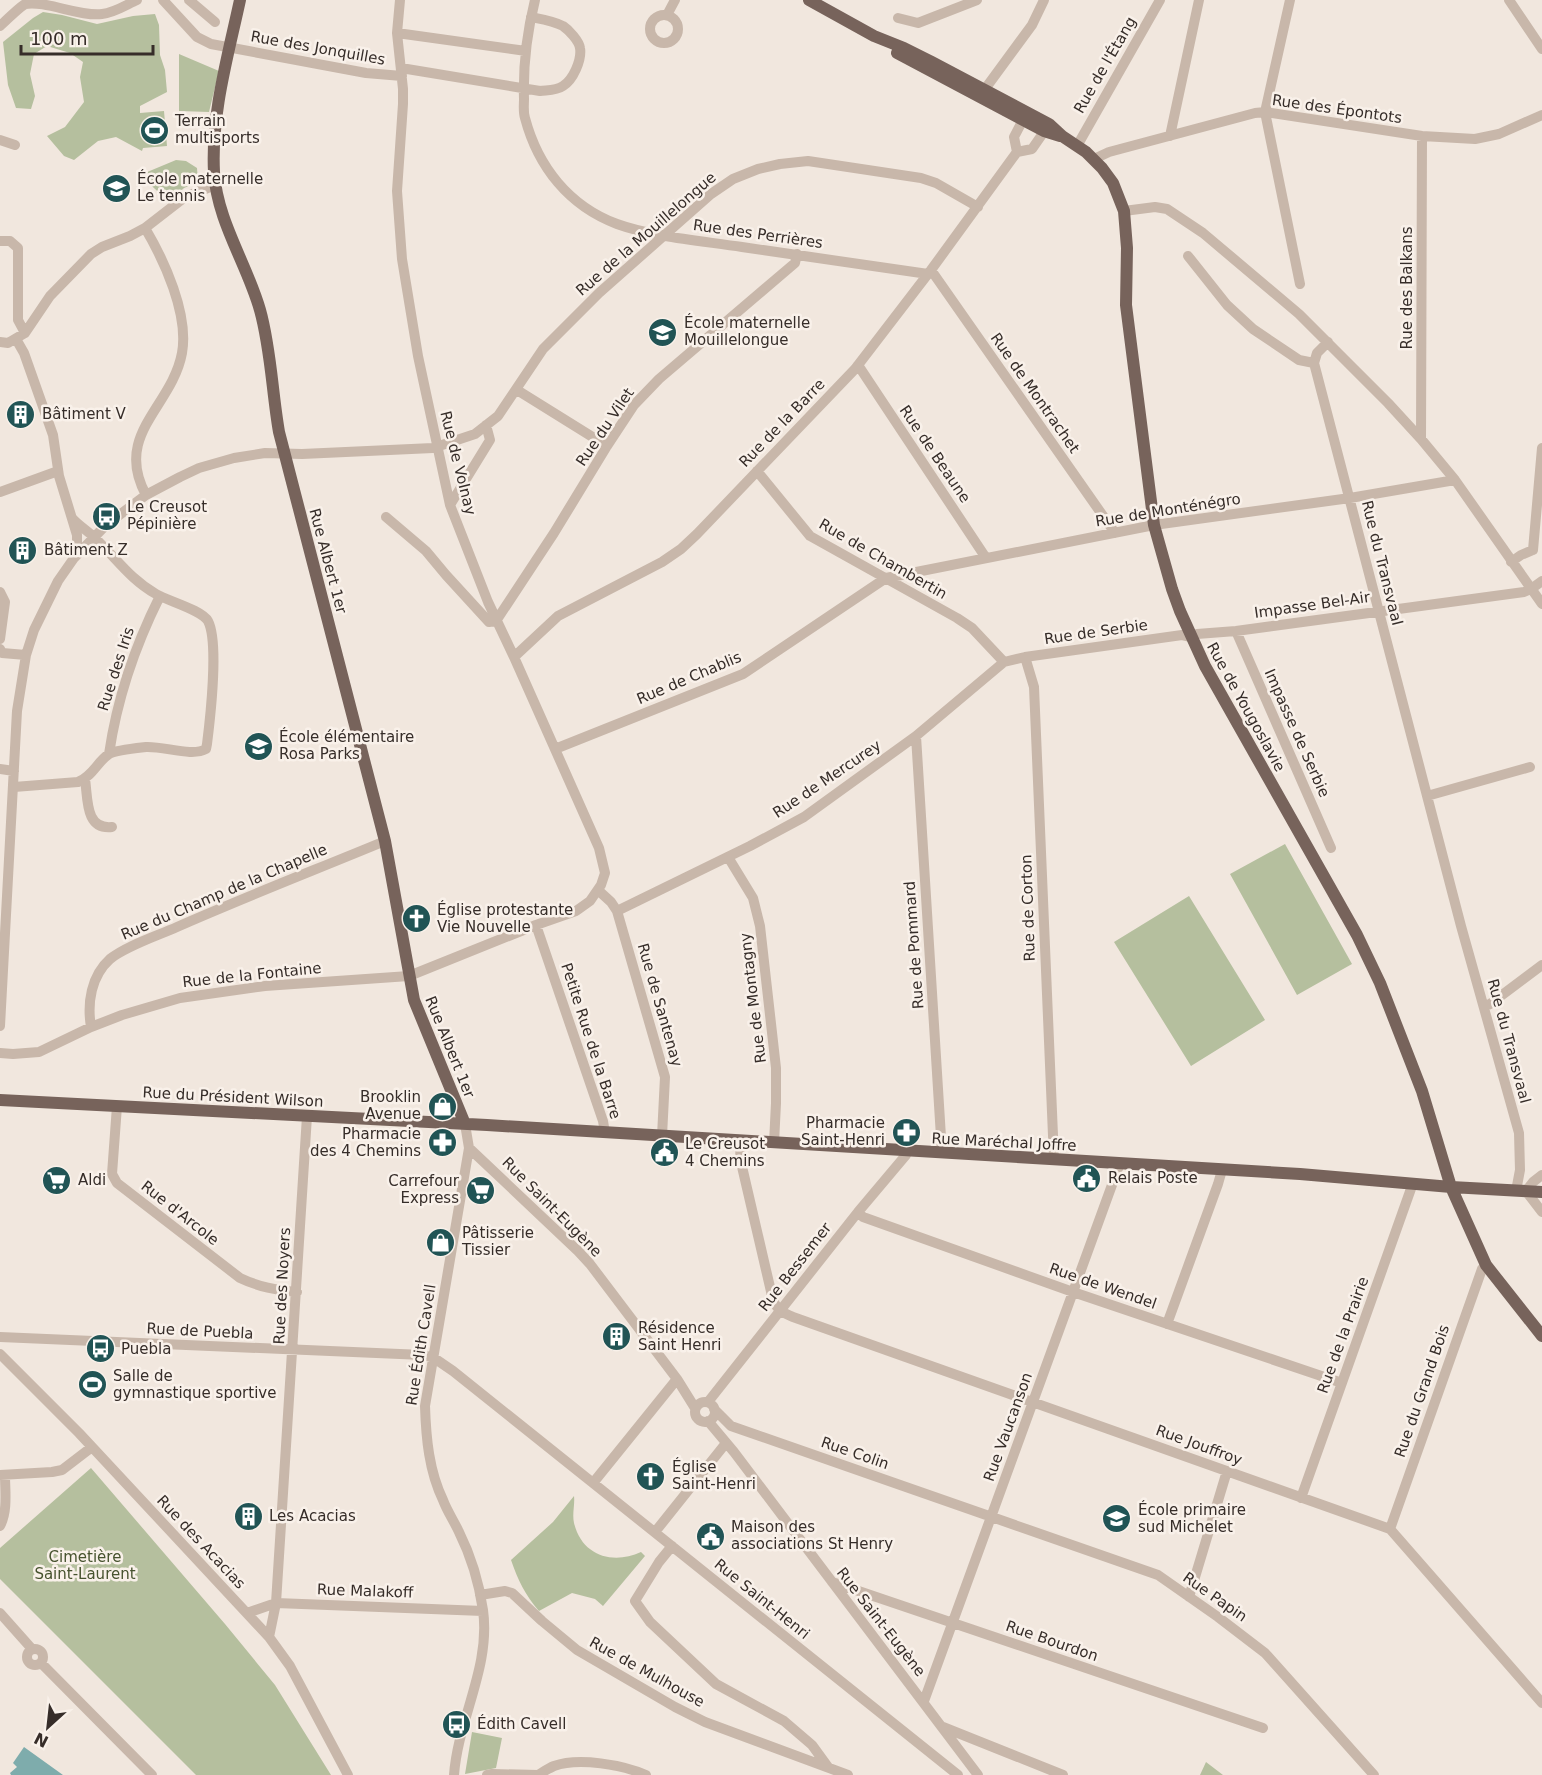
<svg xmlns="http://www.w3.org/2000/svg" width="1542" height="1775" font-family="'DejaVu Sans',sans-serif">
<rect width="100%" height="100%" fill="#f1e7de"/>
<path fill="#b5bf9e" d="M43,12L62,15L97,24L133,16L155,14L159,25L160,55L165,70L167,92L140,106V113L164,111L167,146L143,148L142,151L116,137L98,141L74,160L64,156L47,136L65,127L84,102L80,77L83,62L70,53L47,46L34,54L30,74L35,96L31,109L16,108L8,85L3,42L33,18Z
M179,54L219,71L209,112L179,111Z
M176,160L186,161L197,168L198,182L184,188L169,202L140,175Z
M1285,844L1352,964L1297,995L1230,874Z
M1189,896L1265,1020L1191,1066L1114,942Z
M91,1468L225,1624L275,1685L331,1775H196L0,1579V1548Z
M574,1496C575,1505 572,1514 574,1523C582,1556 613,1565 641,1552L645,1556L603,1606L595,1599L572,1593L539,1611C525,1595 518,1580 511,1560L553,1522Z
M472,1732L502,1738L496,1768L465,1774Z
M1206,1762L1223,1775H1200Z"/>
<path fill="#7eacac" d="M24,1747L63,1775H11L10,1773L17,1767L13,1763Z"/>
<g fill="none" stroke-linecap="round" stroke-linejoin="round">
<path stroke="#c8b7aa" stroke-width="10" d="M163,0L197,37L211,44L366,73L402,76
M189,0L215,22
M535,0C527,32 523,66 524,99C524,105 523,112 525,118C538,167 569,206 617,224C653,237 703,241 742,247C804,256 866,265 928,274
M1290,0L1265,112L1300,284
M1509,0L1542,49
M650 29a14 14 0 1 1 28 0a14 14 0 1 1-28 0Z
M667,15L675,0
M898,18L918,23L977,0
M0,26C8,19 16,10 25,4C45,0 80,17 102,14C114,13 126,5 137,0
M397,33L526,51
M401,68L540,91C547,90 556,91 563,86C573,80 582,60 580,48C579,41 569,30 563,26C554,21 541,19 531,17
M976,90L985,89L1032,25L1044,0
M1170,136L1199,0
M0,140L15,145
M1077,146L1160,0
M1017,152L1014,137L1026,114
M1094,159L1109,152L1255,113L1265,112L1422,136L1475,139L1499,134L1542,115
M1124,211L1155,207L1167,209L1203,233L1299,314L1388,403L1421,439L1455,480L1542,604
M145,228C164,260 189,314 182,353C172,407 113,434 146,495
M0,241H10L18,248V320L25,333
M1188,256L1227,305L1253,329L1299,360L1314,363
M931,270L1115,533
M16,339L24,353L53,435L59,476L77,535V544L75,556
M0,342L8,343L25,333L50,296L91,254L102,247L130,236L145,228L185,197L215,185
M1328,342L1317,353L1314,363L1461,926L1519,1133L1520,1170L1516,1191
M858,365L986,558
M517,390L607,446
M1421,439L1422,136
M757,471L810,536L957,618L972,628L1004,662
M0,492L58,471
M450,505L490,440L486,425
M386,517L426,551L446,575L489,622L496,621
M1533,550L1542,448
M1511,562L1521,555L1533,550
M0,592L5,602L0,639
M496,621L554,533L607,446L634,405L659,379L795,263L797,254
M1236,631L1331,848
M0,649L2,653L26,655
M514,657L558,616L662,562L681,549L697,534L855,369L931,270L1017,152L1032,149L1048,126
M1025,657L1034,687L1054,1159
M916,736L942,1153
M555,749L743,674L886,578L1154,525L1350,498L1455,480
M109,754C117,699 135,646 160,596
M0,769L14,771
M85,779C88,799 85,830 112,827
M14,787L78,782C93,776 97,762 109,754C116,750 137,748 146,747C164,746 192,757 206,749L207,744C210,720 219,642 208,621C202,610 168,601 156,594C130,579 117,559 96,539C88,531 79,526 72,518
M1427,796L1530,767
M728,857L753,898L760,926L776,1068V1103L774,1143
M599,891L611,902L617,911L665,1077L662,1136
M617,911L750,846L804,817L916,736L1004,662L1025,657L1182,635L1191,637L1197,634L1236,631L1524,592L1531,589L1542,581
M536,925L603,1121L605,1133
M1485,1006L1490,1004L1542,965
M0,1026L17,711L26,655L34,630L58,581L74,558L106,525L146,495L180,477L199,468L234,458L265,453L302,454L433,448L475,434L498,416L543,349L599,293L711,194L733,179L758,169L780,164L808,161L921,178L936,183L978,207
M91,1027C87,1003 91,976 110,959C126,946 157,936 177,927C245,897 315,870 385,841
M0,1053L13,1054L39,1052L91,1027L122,1015L180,998L265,986L409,976L536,925L576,911L590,901L601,885L605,873L599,848L514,657L488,602L450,505L418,356L402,259L397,191L403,104V89L397,33L400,0
M117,1106L112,1174L117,1183L240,1278C259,1287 276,1290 297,1292
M741,1141L740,1158L773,1300C777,1310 783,1313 793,1317L1390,1529L1542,1703
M469,1148L578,1251L590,1264L677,1379L695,1408
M1542,1175L1533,1182L1526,1191L1542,1212
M858,1212L863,1217L1073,1292L1342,1383
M1167,1324L1218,1184L1222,1170
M0,1337L423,1355L434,1358L453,1371L958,1775
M0,1354L79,1433L269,1637L290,1666L348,1775
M695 1412a10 10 0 1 1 20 0a10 10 0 1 1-20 0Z
M708,1402L858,1212L906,1155V1151
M714,1409L731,1426L1158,1575L1218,1617L1265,1653L1374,1775
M708,1421L734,1452L978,1775
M0,1475L52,1472L62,1470L92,1447
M593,1483L677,1379
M1301,1498L1413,1183
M0,1526C8,1511 5,1491 5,1475
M1390,1529L1482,1269L1486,1265
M655,1532L726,1443
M672,1546L659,1562L635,1601L650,1622L716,1684L784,1721L812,1745L828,1767
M832,1582L1263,1728
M480,1595L505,1591L512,1593L542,1621L577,1650L675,1707L705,1722L848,1775
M1189,1597L1227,1471
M0,1613L32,1649
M247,1613L276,1603L483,1611
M269,1637L276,1603L307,1116
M27 1657a8 8 0 1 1 16 0a8 8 0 1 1-16 0Z
M41,1663L152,1775
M924,1701L1120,1163
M943,1727L1063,1775
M454,1775C458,1719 491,1667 483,1610C479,1583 471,1556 459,1532C454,1521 447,1511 443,1500C429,1471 426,1438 425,1406L469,1148L465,1124
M487,1775L492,1774L538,1775
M538,1775C543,1772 549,1768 554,1766C579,1757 623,1765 646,1775"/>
<path stroke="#77635b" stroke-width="12" d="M240,0C228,56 211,114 214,172C217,221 247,264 260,310C271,349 272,392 279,432L385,841L414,1000L465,1124
M809,0L874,36L904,48L930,61L1049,124L1062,136L1086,152L1102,168L1113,183L1124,211L1127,248L1126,305L1154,525L1172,589L1180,611L1205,666L1357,935L1380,983L1422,1091L1451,1187L1486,1265L1542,1336
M897,53L1044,131L1060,136
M0,1100L487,1125L1300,1174L1451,1187L1542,1192"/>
</g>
<defs>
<symbol id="stadium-disc" viewBox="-11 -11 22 22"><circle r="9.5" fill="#215455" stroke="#f9f1ea"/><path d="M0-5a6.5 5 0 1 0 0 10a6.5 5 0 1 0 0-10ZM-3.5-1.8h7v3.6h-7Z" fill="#fff"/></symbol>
<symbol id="school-disc" viewBox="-11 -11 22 22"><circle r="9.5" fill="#215455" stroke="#f9f1ea"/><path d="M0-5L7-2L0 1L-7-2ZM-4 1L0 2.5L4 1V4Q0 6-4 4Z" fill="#fff"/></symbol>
<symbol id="building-disc" viewBox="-11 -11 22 22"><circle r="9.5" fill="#215455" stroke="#f9f1ea"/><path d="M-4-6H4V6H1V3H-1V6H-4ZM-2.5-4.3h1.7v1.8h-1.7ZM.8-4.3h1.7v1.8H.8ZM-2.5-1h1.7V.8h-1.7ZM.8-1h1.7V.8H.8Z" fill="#fff"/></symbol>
<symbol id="bus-disc" viewBox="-11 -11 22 22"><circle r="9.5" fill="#215455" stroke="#f9f1ea"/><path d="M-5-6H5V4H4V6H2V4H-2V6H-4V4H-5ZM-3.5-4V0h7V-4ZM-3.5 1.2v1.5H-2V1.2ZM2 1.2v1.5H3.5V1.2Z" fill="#fff"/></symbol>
<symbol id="church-disc" viewBox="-11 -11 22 22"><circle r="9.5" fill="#215455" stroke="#f9f1ea"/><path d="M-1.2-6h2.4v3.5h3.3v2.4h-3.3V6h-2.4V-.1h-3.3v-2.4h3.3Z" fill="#fff"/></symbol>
<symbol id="shop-disc" viewBox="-11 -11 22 22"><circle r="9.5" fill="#215455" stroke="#f9f1ea"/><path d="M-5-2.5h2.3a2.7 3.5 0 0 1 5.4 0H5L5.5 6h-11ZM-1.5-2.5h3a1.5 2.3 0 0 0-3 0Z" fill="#fff"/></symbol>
<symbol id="pharmacy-disc" viewBox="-11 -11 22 22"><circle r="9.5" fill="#215455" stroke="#f9f1ea"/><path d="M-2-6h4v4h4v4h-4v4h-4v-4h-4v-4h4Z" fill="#fff"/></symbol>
<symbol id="civic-disc" viewBox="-11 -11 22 22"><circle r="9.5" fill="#215455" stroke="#f9f1ea"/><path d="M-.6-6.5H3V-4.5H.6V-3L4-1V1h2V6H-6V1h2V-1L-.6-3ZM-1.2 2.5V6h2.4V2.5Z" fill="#fff"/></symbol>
<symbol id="supermarket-disc" viewBox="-11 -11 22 22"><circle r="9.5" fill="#215455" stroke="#f9f1ea"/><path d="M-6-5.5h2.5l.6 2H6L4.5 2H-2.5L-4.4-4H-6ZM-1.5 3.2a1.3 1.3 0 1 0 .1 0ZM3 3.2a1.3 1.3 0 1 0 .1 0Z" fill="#fff"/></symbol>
</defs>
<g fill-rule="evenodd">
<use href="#stadium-disc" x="138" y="114" width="33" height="33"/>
<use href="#school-disc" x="100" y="172" width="33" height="33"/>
<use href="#school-disc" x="646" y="316" width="33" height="33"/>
<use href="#building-disc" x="4" y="398" width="33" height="33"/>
<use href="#bus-disc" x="90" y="500" width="33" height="33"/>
<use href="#building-disc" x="6" y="534" width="33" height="33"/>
<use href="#school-disc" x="242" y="730" width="33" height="33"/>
<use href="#church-disc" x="400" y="902" width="33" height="33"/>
<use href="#shop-disc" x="426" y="1090" width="33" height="33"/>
<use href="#pharmacy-disc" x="890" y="1116" width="33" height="33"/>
<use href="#pharmacy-disc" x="426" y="1126" width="33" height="33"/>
<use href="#civic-disc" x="648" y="1136" width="33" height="33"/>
<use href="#civic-disc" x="1070" y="1162" width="33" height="33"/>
<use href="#supermarket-disc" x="40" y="1164" width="33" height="33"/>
<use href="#supermarket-disc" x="464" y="1174" width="33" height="33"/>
<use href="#shop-disc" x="424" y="1226" width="33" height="33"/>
<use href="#building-disc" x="600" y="1320" width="33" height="33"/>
<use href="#bus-disc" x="84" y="1332" width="33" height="33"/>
<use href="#stadium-disc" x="76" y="1368" width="33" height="33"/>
<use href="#church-disc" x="634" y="1460" width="33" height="33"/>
<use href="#building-disc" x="232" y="1500" width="33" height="33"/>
<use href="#school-disc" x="1100" y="1502" width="33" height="33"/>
<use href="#civic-disc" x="694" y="1520" width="33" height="33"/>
<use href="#bus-disc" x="440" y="1708" width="33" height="33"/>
</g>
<g text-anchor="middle" stroke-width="5" stroke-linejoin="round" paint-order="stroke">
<g font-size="15" fill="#362d29" stroke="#f9f1ea">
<text transform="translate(318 48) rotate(10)" y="5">Rue des Jonquilles</text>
<text transform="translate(1105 65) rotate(-60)" y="5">Rue de l'Étang</text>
<text transform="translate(1337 109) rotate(8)" y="5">Rue des Épontots</text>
<text transform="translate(646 234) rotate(-41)" y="5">Rue de la Mouillelongue</text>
<text transform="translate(758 234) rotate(8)" y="5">Rue des Perrières</text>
<text transform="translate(1407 288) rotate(-90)" y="5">Rue des Balkans</text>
<text transform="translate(1035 393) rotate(55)" y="5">Rue de Montrachet</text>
<text transform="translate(782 423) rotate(-46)" y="5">Rue de la Barre</text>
<text transform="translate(605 427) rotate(-56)" y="5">Rue du Vilet</text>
<text transform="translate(935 454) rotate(56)" y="5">Rue de Beaune</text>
<text transform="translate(458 463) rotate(76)" y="5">Rue de Volnay</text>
<text transform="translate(1168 510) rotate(-9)" y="5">Rue de Monténégro</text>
<text transform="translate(883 559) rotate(30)" y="5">Rue de Chambertin</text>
<text transform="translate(328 561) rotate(75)" y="5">Rue Albert 1er</text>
<text transform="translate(1382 563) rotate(76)" y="5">Rue du Transvaal</text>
<text transform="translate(1312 605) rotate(-8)" y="5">Impasse Bel-Air</text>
<text transform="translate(1096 632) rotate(-8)" y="5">Rue de Serbie</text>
<text transform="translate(116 669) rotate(-72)" y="5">Rue des Iris</text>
<text transform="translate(689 678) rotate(-23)" y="5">Rue de Chablis</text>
<text transform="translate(1246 707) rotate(61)" y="5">Rue de Yougoslavie</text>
<text transform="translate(1297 733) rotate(66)" y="5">Impasse de Serbie</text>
<text transform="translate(827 779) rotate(-34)" y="5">Rue de Mercurey</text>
<text transform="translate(224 892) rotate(-23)" y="5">Rue du Champ de la Chapelle</text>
<text transform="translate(1028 908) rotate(-92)" y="5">Rue de Corton</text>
<text transform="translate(914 945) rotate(-94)" y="5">Rue de Pommard</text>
<text transform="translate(252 975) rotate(-6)" y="5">Rue de la Fontaine</text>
<text transform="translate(753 998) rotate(-97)" y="5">Rue de Montagny</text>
<text transform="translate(660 1005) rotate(74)" y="5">Rue de Santenay</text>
<text transform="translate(591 1041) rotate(72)" y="5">Petite Rue de la Barre</text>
<text transform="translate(1509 1041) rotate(75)" y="5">Rue du Transvaal</text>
<text transform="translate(450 1047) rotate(68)" y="5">Rue Albert 1er</text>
<text transform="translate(233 1097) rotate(3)" y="5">Rue du Président Wilson</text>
<text transform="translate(1004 1142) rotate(3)" y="5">Rue Maréchal Joffre</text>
<text transform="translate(552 1207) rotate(45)" y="5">Rue Saint-Eugène</text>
<text transform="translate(180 1213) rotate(38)" y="5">Rue d'Arcole</text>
<text transform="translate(795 1267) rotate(-52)" y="5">Rue Bessemer</text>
<text transform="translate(282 1286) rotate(-87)" y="5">Rue des Noyers</text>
<text transform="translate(1103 1286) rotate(19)" y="5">Rue de Wendel</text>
<text transform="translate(200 1331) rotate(3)" y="5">Rue de Puebla</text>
<text transform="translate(1343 1335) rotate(-70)" y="5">Rue de la Prairie</text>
<text transform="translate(421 1345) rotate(-81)" y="5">Rue Édith Cavell</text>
<text transform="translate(1422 1391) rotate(-71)" y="5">Rue du Grand Bois</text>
<text transform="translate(1008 1427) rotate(-70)" y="5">Rue Vaucanson</text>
<text transform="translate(1199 1445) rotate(20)" y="5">Rue Jouffroy</text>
<text transform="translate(855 1453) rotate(19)" y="5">Rue Colin</text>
<text transform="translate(201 1542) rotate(47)" y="5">Rue des Acacias</text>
<text transform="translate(365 1591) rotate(2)" y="5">Rue Malakoff</text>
<text transform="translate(1215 1597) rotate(35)" y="5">Rue Papin</text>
<text transform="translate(762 1599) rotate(39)" y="5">Rue Saint-Henri</text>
<text transform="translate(881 1622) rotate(52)" y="5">Rue Saint-Eugène</text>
<text transform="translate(1052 1641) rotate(19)" y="5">Rue Bourdon</text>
<text transform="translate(647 1672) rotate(29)" y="5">Rue de Mulhouse</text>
</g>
<g font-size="15" fill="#362d29" stroke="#f9f1ea" text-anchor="start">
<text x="175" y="126">Terrain<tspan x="175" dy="17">multisports</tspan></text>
<text x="137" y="184">École maternelle<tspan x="137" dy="17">Le tennis</tspan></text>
<text x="684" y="328">École maternelle<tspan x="684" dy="17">Mouillelongue</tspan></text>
<text x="42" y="419">Bâtiment V</text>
<text x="127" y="512">Le Creusot<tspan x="127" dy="17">Pépinière</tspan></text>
<text x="44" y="555">Bâtiment Z</text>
<text x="279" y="742">École élémentaire<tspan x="279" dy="17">Rosa Parks</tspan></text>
<text x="437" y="915">Église protestante<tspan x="437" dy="17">Vie Nouvelle</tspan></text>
<text x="421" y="1102" text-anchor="end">Brooklin<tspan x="421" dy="17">Avenue</tspan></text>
<text x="885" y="1128" text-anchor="end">Pharmacie<tspan x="885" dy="17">Saint-Henri</tspan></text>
<text x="421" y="1139" text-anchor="end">Pharmacie<tspan x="421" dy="17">des 4 Chemins</tspan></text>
<text x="685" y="1149">Le Creusot<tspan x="685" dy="17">4 Chemins</tspan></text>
<text x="1108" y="1183">Relais Poste</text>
<text x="78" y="1185">Aldi</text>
<text x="459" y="1186" text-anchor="end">Carrefour<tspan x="459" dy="17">Express</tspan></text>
<text x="462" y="1238">Pâtisserie<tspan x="462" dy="17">Tissier</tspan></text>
<text x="638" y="1333">Résidence<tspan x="638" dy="17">Saint Henri</tspan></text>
<text x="121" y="1354">Puebla</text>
<text x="113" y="1381">Salle de<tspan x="113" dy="17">gymnastique sportive</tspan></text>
<text x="672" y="1472">Église<tspan x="672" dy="17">Saint-Henri</tspan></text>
<text x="1138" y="1515">École primaire<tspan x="1138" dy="17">sud Michelet</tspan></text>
<text x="269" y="1521">Les Acacias</text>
<text x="731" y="1532">Maison des<tspan x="731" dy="17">associations St Henry</tspan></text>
<text x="477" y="1729">Édith Cavell</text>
</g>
<g font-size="15" fill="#47532f" stroke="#f9f1ea">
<text x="85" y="1562">Cimetière<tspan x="85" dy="17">Saint-Laurent</tspan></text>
</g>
</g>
<g transform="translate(48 1727) rotate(207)" stroke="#f9f1ea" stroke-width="4.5" paint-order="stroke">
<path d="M0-4.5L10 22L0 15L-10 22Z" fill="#362d29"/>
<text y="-9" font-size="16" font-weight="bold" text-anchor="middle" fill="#362d29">N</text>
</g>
<path d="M21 45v9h132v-9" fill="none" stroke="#362d29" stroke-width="3"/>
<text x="30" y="45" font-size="18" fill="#362d29" stroke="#f9f1ea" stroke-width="4.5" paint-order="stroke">100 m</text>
</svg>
